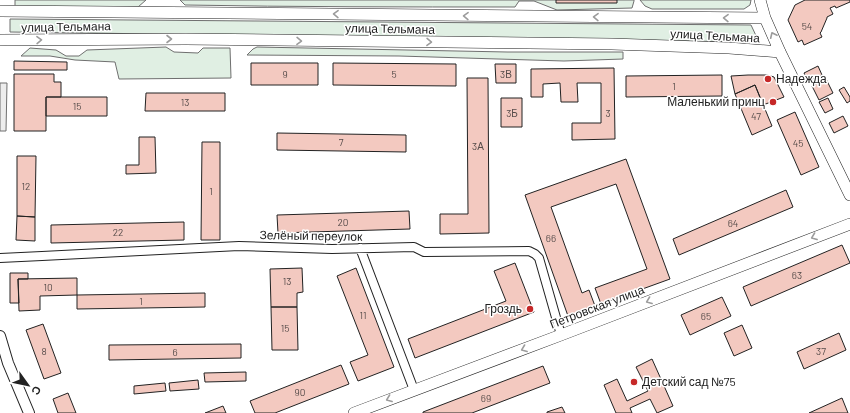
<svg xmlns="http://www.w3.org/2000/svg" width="850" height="413" font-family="Barlow,sans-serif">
<rect width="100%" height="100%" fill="#fff"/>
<path fill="#e0efe3" stroke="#6f6f6f" d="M15,0H146L138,7H15Z
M180,0H634V1L632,8L557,10L534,1H519L515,7C405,7 295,7 185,5Z
M640,0H751L750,5L744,9H652L645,6Z
M10,19L751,25L759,42L10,32Z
M166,47L174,52L198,53L203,48H230L231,78L119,79L115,62L75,60L50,56H21L30,48L56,50L66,56H79L87,50Z
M257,47L507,52H623V59L564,61L399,56L247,55L253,49Z"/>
<path fill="#ededed" stroke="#6f6f6f" d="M0,83H7L6,131H0Z"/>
<path fill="#f3c9c0" stroke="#222" d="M556,0H617V3H556Z
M805,0H850V2L836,8L835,6L830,8L833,14L827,17V18L821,32L820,33L822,37L804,45L802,40L798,42L788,20L795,5Z
M14,61L67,62V70H14Z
M251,63H318V85H251Z
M333,63L456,64V86L333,85Z
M495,64H516V83H496Z
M818,66L822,75L808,81L804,73Z
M614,68L615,139L572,140V123H601V83H577L578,102H561L560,83L543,84V97H531V69Z
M14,74H54V82H61V97H46V131H14Z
M722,75V96L626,97V76Z
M748,75H767L774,77L784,97L763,105L755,85L735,94L731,76Z
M467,78H488L489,233L440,234V214H468Z
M826,79L833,93L819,100L812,86Z
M755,85L772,126L752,135L735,94Z
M844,87L850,97V101L847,103L839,90Z
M146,93H225V111H145Z
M46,97H107V116H46Z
M501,98H522V127H501Z
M828,98L833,109L825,113L819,102Z
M795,112L819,167L801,175L777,120Z
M843,116L848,126L834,133L829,123Z
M277,133L406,135V152L277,150Z
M139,137H155L156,173L126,174V165H139Z
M202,142H220V240H201Z
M17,156H36L35,217L17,216Z
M626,159L670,279L601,304L595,288L647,269L616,184L551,207L582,293L589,290L595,306L568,316L525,195Z
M786,190L793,207L679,255L673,239Z
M409,211L410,229L278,233L277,215Z
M17,216L35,217V241L16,240Z
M184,222V240L51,243V225Z
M842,245L850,263L751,306L743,287Z
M515,263L534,312L415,358L408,339L506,301L494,271Z
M302,268L303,292L297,293V307H271L270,269Z
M356,268L394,367L358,381L350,362L368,355L337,276Z
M10,273H28V279H18L19,303H10Z
M77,278V295L40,296V310L19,311L18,279Z
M205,293V307L77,309V295Z
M722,297L731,316L690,335L681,315Z
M271,307H297L298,350H272Z
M43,324L61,373L44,379L26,330Z
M742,325L752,348L734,356L724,333Z
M839,333L846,350L804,369L797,352Z
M241,344V358L109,360V345Z
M652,359L673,406L657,413L650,399L630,408L632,413H616L604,385L617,379L627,401L648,391L636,367Z
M341,365L349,384L275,413H255L250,401Z
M543,366L550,383L472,413H423V412Z
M246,372V381L205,382L204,373Z
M198,380L199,389L170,391L169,383Z
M165,383L166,391L134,394V386Z
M68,393L76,413H58L53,399Z
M842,398L848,413H809Z
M223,406L226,413H205Z
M562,407L565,413H547V412Z"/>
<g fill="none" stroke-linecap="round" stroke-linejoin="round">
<defs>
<path id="minor" d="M360,248L414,390
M0,258L42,256L239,246L332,249L414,247L424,252L529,251L535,254L539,258L561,335"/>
<path id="tertiary" d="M0,336L8,363L29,413"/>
<path id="secondary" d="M760,0L765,18L780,52L850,195
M0,11L765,18
M0,40L186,39L612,44L729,48L780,52
M354,413L561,335L850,224"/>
</defs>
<use href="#minor" stroke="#222" stroke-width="10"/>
<use href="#tertiary" stroke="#222" stroke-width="12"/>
<use href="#secondary" stroke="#222" stroke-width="12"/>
<use href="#minor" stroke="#fff" stroke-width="8"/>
<use href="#tertiary" stroke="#fff" stroke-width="10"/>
<use href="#secondary" stroke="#fff" stroke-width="11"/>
</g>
<defs><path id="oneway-chevron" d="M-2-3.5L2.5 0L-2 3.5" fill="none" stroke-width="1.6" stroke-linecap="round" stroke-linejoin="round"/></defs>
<g stroke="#9c9c9c">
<use href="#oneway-chevron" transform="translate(336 14) rotate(-179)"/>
<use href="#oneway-chevron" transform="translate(466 16) rotate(-179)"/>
<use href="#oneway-chevron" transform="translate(596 17) rotate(-179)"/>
<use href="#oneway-chevron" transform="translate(726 18) rotate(-179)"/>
<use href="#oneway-chevron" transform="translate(773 35) rotate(-115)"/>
<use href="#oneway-chevron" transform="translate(169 39)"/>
<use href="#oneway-chevron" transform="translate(39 40) rotate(-1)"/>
<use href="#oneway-chevron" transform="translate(299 41) rotate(1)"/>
<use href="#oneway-chevron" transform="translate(429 42) rotate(1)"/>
<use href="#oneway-chevron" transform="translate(814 237) rotate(159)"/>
<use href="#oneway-chevron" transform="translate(649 301) rotate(159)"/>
<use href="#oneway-chevron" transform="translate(524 349) rotate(159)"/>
<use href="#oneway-chevron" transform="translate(389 399) rotate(159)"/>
</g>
<g fill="#c62828" stroke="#fff" stroke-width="1.5">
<circle cx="768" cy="79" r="4"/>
<circle cx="773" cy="102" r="4"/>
<circle cx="530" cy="309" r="4"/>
<circle cx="634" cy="382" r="4"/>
</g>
<g text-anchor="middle" stroke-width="3" stroke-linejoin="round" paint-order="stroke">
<g font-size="10" fill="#564c4a">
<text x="807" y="30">54</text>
<text x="285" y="78">9</text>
<text x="394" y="78">5</text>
<text x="506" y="78">3В</text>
<text x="674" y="90">1</text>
<text x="185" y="106">13</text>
<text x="77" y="110">15</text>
<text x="512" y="117">3Б</text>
<text x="608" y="117">3</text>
<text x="756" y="120">47</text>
<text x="341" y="146">7</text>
<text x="798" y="147">45</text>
<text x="478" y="150">3А</text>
<text x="26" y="190">12</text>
<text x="211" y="195">1</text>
<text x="343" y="226">20</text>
<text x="733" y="227">64</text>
<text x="118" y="236">22</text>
<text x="551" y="242">66</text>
<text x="797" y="279">63</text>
<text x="287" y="285">13</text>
<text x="48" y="291">10</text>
<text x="141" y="305">1</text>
<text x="363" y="319">11</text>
<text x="706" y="320">65</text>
<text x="285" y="332">15</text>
<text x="44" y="355">8</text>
<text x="821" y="355">37</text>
<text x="175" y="356">6</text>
<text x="300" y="396">90</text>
<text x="486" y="402">69</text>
</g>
<g font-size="12" fill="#222" stroke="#fff">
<text transform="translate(66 27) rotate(-1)" y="4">улица Тельмана</text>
<text transform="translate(390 29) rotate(1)" y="4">улица Тельмана</text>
<text transform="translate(715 36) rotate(3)" y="4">улица Тельмана</text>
<text transform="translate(311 236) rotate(1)" y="4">Зелёный переулок</text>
<text transform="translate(597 307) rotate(-21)" y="4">Петровская улица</text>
</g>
<g font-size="12" fill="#222" stroke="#fff" text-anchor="start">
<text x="776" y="83">Надежда</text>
<text x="765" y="106" text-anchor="end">Маленький принц</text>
<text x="522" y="313" text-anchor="end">Гроздь</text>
<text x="642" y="386">Детский сад №75</text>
</g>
</g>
<g transform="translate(28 385) rotate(123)" stroke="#ffffff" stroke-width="3" paint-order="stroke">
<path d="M0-3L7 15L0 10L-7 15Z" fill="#222222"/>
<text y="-6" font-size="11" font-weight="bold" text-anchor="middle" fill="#222222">С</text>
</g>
</svg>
